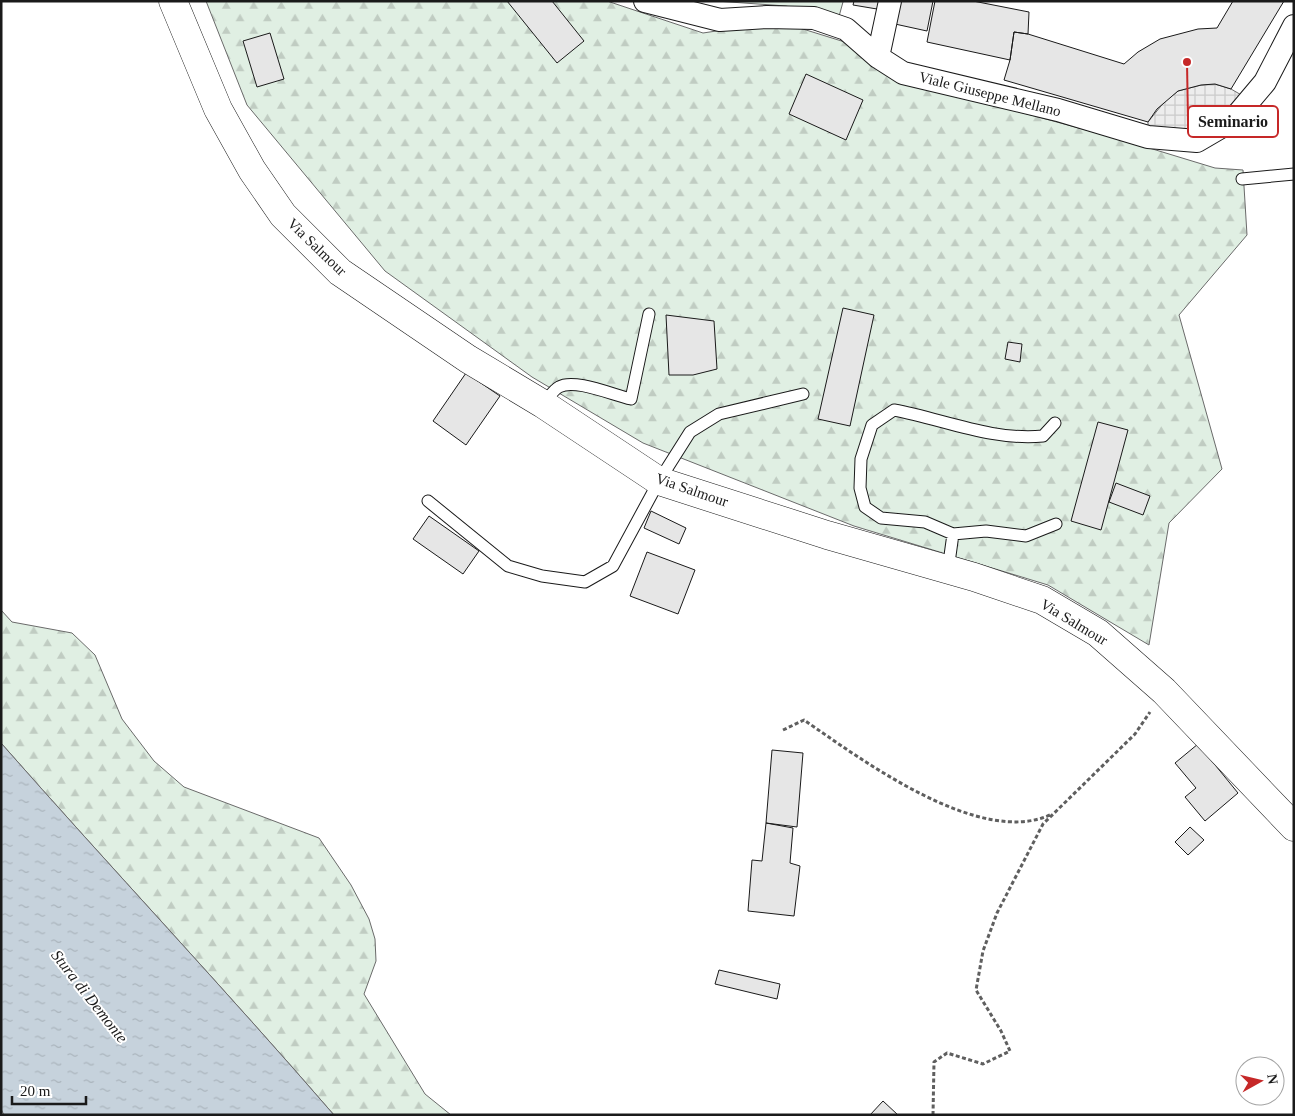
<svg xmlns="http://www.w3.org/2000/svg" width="1295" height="1116" font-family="'Times New Roman',serif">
<defs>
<pattern id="forest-firs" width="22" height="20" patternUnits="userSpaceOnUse" patternTransform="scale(1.25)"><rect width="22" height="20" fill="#e0efe3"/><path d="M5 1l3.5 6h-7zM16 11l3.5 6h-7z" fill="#c0ccc2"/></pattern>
<pattern id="plaza-grid" width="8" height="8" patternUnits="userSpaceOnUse" patternTransform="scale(1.25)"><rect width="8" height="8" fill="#ededed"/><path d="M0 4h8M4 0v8" fill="none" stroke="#cbcbcb"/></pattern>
<pattern id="water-ripples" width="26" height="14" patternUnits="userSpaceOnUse" patternTransform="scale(1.25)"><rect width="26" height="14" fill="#c6d2dc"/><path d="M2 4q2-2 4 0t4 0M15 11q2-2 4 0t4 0" fill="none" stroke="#aab4bc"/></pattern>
</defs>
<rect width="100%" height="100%" fill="#fff"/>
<path fill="#e0efe3" stroke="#6a6a6a" d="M716,1H843V2L838,20L786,6Z"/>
<path fill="url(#forest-firs)" stroke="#6a6a6a" d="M206,1H607L703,33L763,24L790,25L848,43L950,93L1123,140L1215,168L1243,170L1247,235L1179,315L1222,469L1169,523L1149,645L1048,585L854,526L643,443L532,377L385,271L247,105Z
M1,610L12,622L72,633L95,655L122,719L154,761L184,787L319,838L351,885L369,919L375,939L376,961L364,994L425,1094L451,1115H334C225,989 111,868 1,743Z"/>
<path fill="url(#plaza-grid)" stroke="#6a6a6a" d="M1215,84L1231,89L1250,100L1197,141L1148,137V122L1165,101L1178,91L1201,85Z"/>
<path fill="url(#water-ripples)" stroke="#6a6a6a" d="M1,743C111,868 225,989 334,1115H4L1,1109Z"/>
<path fill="#e6e6e6" stroke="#1a1a1a" d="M507,1H552L584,41L557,63Z
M854,1H879L877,9L853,5Z
M900,1H933L927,31L895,24Z
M935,1H973L1029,12L1028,34L1014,32L1010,60L927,42Z
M1233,1H1284L1231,89L1215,84L1201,85L1178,91L1157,109L1148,122L1004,80L1010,60L1014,32L1028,34L1124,64L1138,52L1160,39L1198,29L1217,28Z
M270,33L284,79L257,87L243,41Z
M806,74L863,100L846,140L789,114Z
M843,308L874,315L850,426L818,419Z
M666,315L714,321L717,369L693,375H669Z
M1008,342L1022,344L1020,362L1005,359Z
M466,373L500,396L466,445L433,421Z
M1098,422L1128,430L1101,530L1071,521Z
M1116,483L1150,496L1143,515L1109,502Z
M651,511L686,528L679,544L644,528Z
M429,516L479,551L463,574L413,539Z
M647,552L695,570L678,614L630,596Z
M1198,744L1238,793L1205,821L1185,797L1196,788L1175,763Z
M772,750L803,753L797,827L766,823Z
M766,823L793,828L790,863L800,866L794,916L748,911L752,860L762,861Z
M1190,827L1204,840L1188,855L1175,842Z
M719,970L780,984L777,999L715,984Z
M883,1101L898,1115H870Z"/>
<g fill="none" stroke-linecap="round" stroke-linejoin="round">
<defs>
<path id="lane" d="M1242,179L1294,174
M543,404C548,399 553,390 559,387C574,378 613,395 631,399L649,314
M428,501L508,566L542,576L585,582L613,566L659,481L690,432L719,414L803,394
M953,534L986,531L1026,536L1056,524
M948,570L953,534L925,522L881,518L865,507L860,488L861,459L872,425L894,410C943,419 992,441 1043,436L1055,423"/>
<path id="street" d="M645,1L720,20L767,17L814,18L846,29L878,57L903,73L1058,110L1148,137L1197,141L1233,120L1265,82L1294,26
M878,57L890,1"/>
<path id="secondary" d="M173,1L218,109L252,170L283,215L340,272L468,359L543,404L659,481L827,535L974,577L1042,600L1098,633L1164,691L1294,827"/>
</defs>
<use href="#lane" stroke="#1a1a1a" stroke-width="13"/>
<use href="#street" stroke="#1a1a1a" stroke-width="24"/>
<use href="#secondary" stroke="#1a1a1a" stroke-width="29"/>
<path stroke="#5f5f5f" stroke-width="3" stroke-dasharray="4 2.5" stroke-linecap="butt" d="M783,730L804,720C861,759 981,849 1052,814
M933,1115L934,1062L947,1053L983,1064L1010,1051L1001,1031L976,990L983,951L997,913L1043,824L1135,734L1150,712"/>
<use href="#lane" stroke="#fff" stroke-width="11"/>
<use href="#street" stroke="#fff" stroke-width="22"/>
<use href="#secondary" stroke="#fff" stroke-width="28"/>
</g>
<g text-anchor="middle" stroke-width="4" stroke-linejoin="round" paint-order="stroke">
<g font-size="15" fill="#1a1a1a" stroke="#fff">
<text transform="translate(990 94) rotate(14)" y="5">Viale Giuseppe Mellano</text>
<text transform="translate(317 247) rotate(44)" y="5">Via Salmour</text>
<text transform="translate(692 490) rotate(19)" y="5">Via Salmour</text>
<text transform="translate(1074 622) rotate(31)" y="5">Via Salmour</text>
</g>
<g font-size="16" font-style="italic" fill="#1a1a1a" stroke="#fff">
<text transform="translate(90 996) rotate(52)" y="6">Stura di Demonte</text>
</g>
</g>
<path fill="none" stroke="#c62828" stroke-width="2" d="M1187 62L1188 122"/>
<circle fill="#c62828" stroke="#fff" stroke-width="2" cx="1187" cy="62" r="5"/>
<rect fill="#fff" stroke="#c62828" stroke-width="2" x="1188" y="106" width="90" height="31" rx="5"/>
<g font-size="16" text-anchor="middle" font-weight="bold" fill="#1a1a1a">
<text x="1233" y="127">Seminario</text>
</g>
<rect width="1295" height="1116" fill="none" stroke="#1a1a1a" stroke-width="5"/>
<g transform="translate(1260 1081) rotate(82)"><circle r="24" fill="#ffffff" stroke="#a3a3a3"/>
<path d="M0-4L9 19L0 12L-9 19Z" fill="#c62828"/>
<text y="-8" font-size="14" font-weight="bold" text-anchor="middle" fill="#1a1a1a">N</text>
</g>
<path d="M12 1096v8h74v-8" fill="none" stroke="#1a1a1a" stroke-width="2.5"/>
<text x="20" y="1096" font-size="15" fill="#1a1a1a" stroke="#ffffff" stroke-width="4" paint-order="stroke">20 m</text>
</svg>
